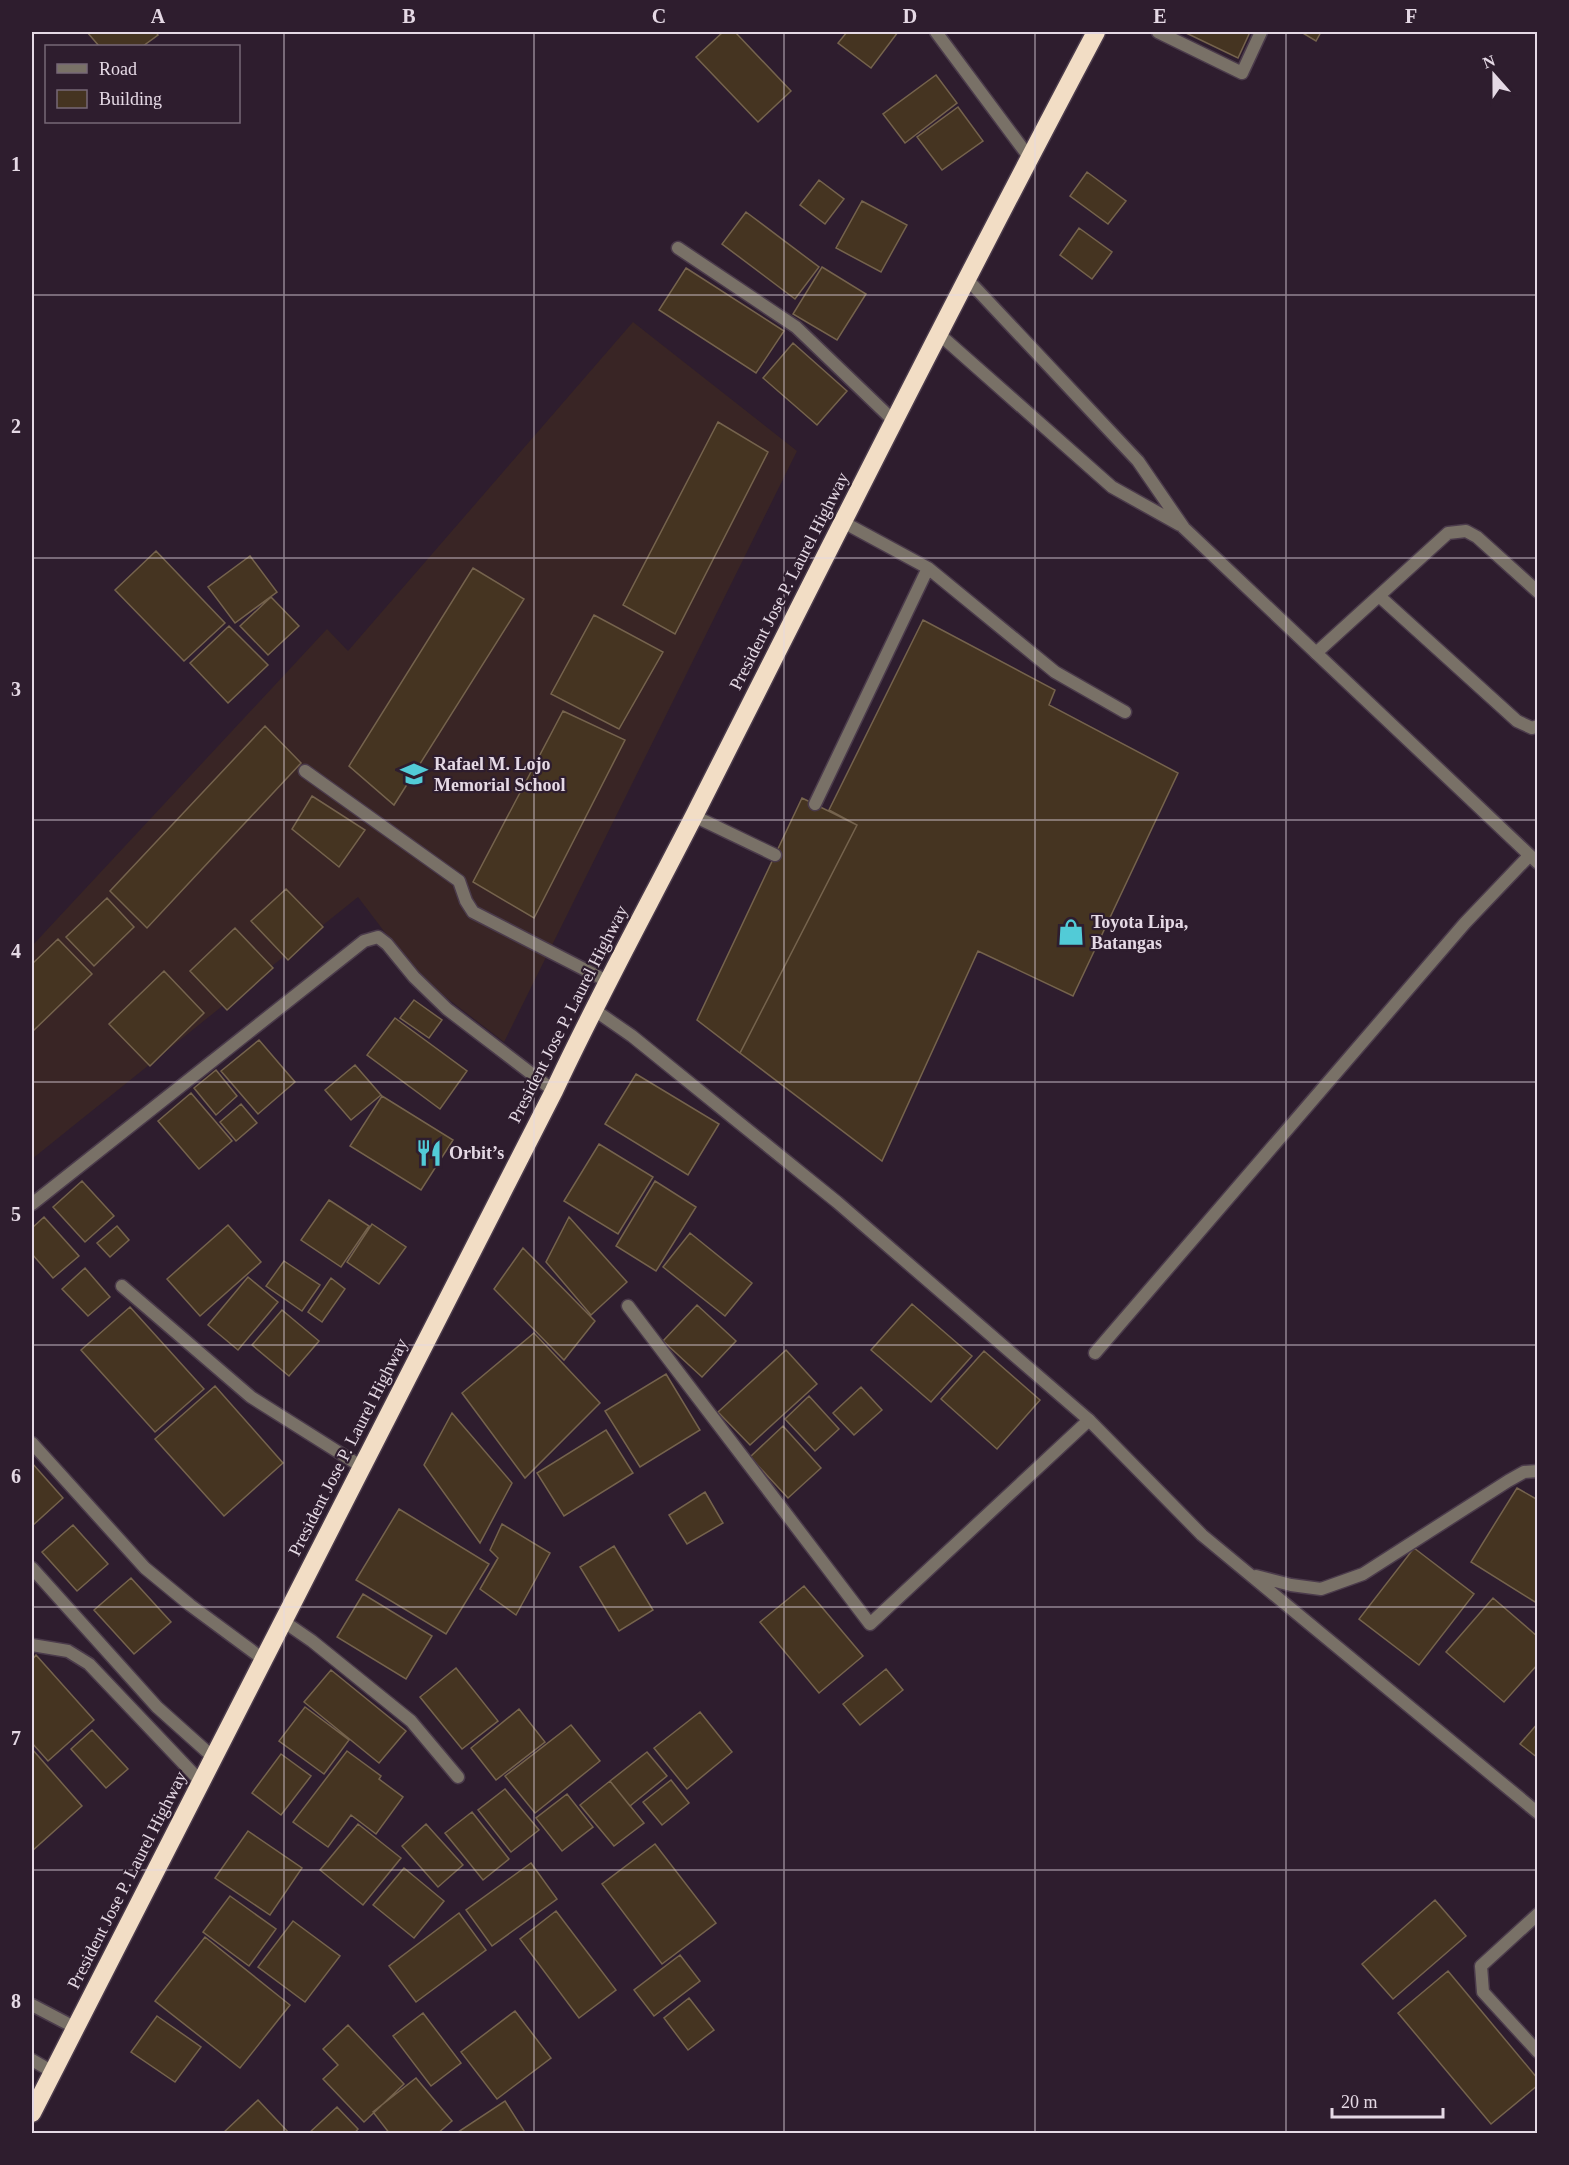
<svg xmlns="http://www.w3.org/2000/svg" width="1569" height="2165" font-family="Georgia,serif">
<rect width="100%" height="100%" fill="#2e1d2e"/>
<path fill="#392525" d="M633,322L797,451L504,1042L418,976L358,897L32,1159V946L327,629L348,651Z"/>
<path fill="#453421" stroke="#75634d" stroke-width="1.5" d="M87,32H156L158,35L143,46H99Z
M723,32H735L791,91L758,122L696,57Z
M847,32H898L871,68L838,43Z
M1184,32H1250L1238,58Z
M1301,32H1321L1316,41Z
M936,75L957,103L905,143L883,114Z
M958,107L983,141L942,170L917,137Z
M1087,172L1126,201L1108,224L1070,196Z
M819,180L844,199L825,224L800,205Z
M862,201L907,225L881,272L836,248Z
M746,212L819,267L795,299L722,244Z
M1079,228L1112,252L1092,279L1060,255Z
M822,267L866,294L837,340L793,314Z
M686,268L784,331L756,373L659,310Z
M793,343L847,391L817,425L763,378Z
M718,422L768,452L675,634L623,605Z
M156,551L225,623L184,661L115,590Z
M250,556L277,592L235,623L208,587Z
M473,568L524,599L394,805L349,766Z
M271,597L299,626L268,655L240,626Z
M594,615L663,652L619,729L551,694Z
M923,620L1055,690L1049,705L1178,773L1073,996L978,951L882,1161L740,1053L857,825L829,810Z
M229,626L268,665L228,703L190,663Z
M563,711L625,740L534,918L473,882Z
M265,726L301,763L147,928L110,891Z
M312,796L365,830L339,867L292,829Z
M802,798L857,825L740,1053L697,1020Z
M286,889L323,927L288,960L251,921Z
M107,898L134,927L94,966L66,937Z
M235,928L273,968L227,1010L190,971Z
M58,939L92,974L32,1032V964Z
M164,971L204,1013L150,1066L109,1024Z
M414,1000L442,1020L429,1038L400,1018Z
M395,1018L467,1071L440,1109L367,1055Z
M259,1040L295,1082L258,1114L221,1071Z
M355,1065L381,1095L351,1120L325,1090Z
M216,1070L237,1096L216,1115L194,1088Z
M636,1074L719,1124L688,1175L605,1124Z
M191,1093L232,1141L199,1169L158,1121Z
M382,1096L453,1140L421,1190L350,1146Z
M241,1104L257,1123L236,1141L220,1122Z
M599,1144L653,1177L618,1234L564,1201Z
M82,1181L114,1216L85,1242L53,1207Z
M655,1181L696,1207L656,1271L616,1246Z
M329,1200L369,1226L341,1267L301,1240Z
M44,1217L79,1256L53,1278L32,1254V1228Z
M569,1217L627,1282L591,1315L546,1262Z
M372,1224L406,1247L379,1284L347,1262Z
M228,1225L261,1262L200,1316L167,1279Z
M117,1226L129,1240L110,1257L97,1243Z
M690,1233L752,1283L725,1316L663,1267Z
M523,1248L595,1321L564,1360L494,1289Z
M284,1261L320,1285L302,1311L266,1286Z
M85,1268L110,1297L88,1316L62,1289Z
M248,1277L278,1302L238,1350L208,1325Z
M331,1278L345,1289L322,1322L308,1312Z
M912,1304L972,1356L931,1402L871,1350Z
M697,1305L736,1341L702,1377L663,1341Z
M130,1307L204,1389L155,1432L81,1350Z
M282,1310L319,1341L289,1376L252,1345Z
M534,1333L600,1403L525,1478L462,1393Z
M786,1350L817,1384L750,1445L718,1412Z
M984,1351L1040,1400L997,1449L941,1399Z
M666,1374L700,1430L640,1467L605,1411Z
M215,1386L283,1463L224,1516L155,1439Z
M861,1387L882,1410L854,1435L833,1413Z
M809,1396L839,1429L815,1451L785,1419Z
M452,1413L512,1483L480,1543L424,1465Z
M783,1426L821,1468L788,1498L750,1457Z
M606,1430L633,1473L564,1516L537,1473Z
M32,1463L63,1498L32,1526Z
M1517,1488L1538,1500V1597L1535,1602L1471,1562Z
M705,1492L723,1523L687,1544L669,1515Z
M399,1509L489,1564L446,1634L356,1580Z
M502,1524L550,1553L516,1615L480,1589L498,1558L490,1550Z
M73,1525L108,1564L77,1591L42,1552Z
M614,1546L653,1610L619,1631L580,1567Z
M1414,1548L1474,1594L1419,1665L1359,1619Z
M131,1578L171,1622L134,1654L94,1610Z
M804,1586L863,1656L819,1693L760,1622Z
M363,1594L432,1636L406,1679L337,1637Z
M1493,1598L1538,1637V1664L1504,1702L1446,1652Z
M36,1655L94,1720L48,1761L32,1743V1660Z
M456,1668L498,1721L462,1749L420,1697Z
M886,1669L903,1690L860,1725L843,1704Z
M331,1670L406,1731L379,1763L304,1702Z
M305,1707L349,1740L324,1774L279,1741Z
M519,1709L545,1742L496,1780L471,1748Z
M700,1712L732,1752L687,1789L654,1748Z
M1538,1723V1758L1520,1744Z
M571,1725L600,1761L535,1813L505,1776Z
M92,1730L128,1769L106,1788L71,1749Z
M32,1749L82,1806L32,1851Z
M347,1751L381,1776L379,1779L403,1797L376,1834L351,1815L328,1847L293,1822Z
M647,1752L667,1776L630,1806L610,1781Z
M281,1754L311,1776L281,1815L252,1793Z
M671,1780L689,1803L662,1825L643,1802Z
M610,1781L644,1823L614,1846L580,1805Z
M505,1789L539,1830L511,1852L478,1810Z
M567,1794L593,1827L562,1851L536,1818Z
M472,1812L509,1859L483,1880L445,1833Z
M358,1824L401,1858L363,1905L320,1870Z
M426,1824L463,1865L438,1887L402,1846Z
M248,1831L302,1868L270,1915L215,1878Z
M655,1844L716,1923L662,1964L602,1884Z
M531,1863L557,1899L492,1946L466,1910Z
M404,1868L444,1901L414,1938L373,1905Z
M230,1896L276,1929L249,1966L203,1932Z
M1435,1900L1466,1936L1393,1999L1362,1964Z
M556,1911L616,1990L579,2018L520,1939Z
M459,1913L486,1950L416,2002L389,1966Z
M293,1921L340,1956L305,2002L258,1967Z
M205,1937L290,2005L240,2068L155,2001Z
M680,1955L700,1981L654,2016L634,1990Z
M1448,1971L1538,2079V2085L1491,2124L1398,2013Z
M689,1998L714,2030L688,2050L664,2018Z
M515,2011L551,2058L497,2099L461,2052Z
M423,2013L461,2063L431,2086L393,2036Z
M157,2016L201,2047L175,2082L131,2052Z
M348,2025L404,2084L364,2122L323,2079L338,2065L323,2049Z
M416,2078L452,2121L437,2134H390L373,2112Z
M258,2100L290,2134H223V2133Z
M505,2101L526,2134H459L458,2132Z
M337,2107L358,2129L354,2134H308Z"/>
<g fill="none" stroke-linecap="round" stroke-linejoin="round">
<defs>
<path id="lane" d="M1158,32L1242,73L1261,32
M843,522L928,568L1055,672L1125,712
M1379,596L1517,721L1532,728L1538,726
M1316,653L1448,533L1466,531L1477,537L1538,592
M305,771L459,881L466,901L473,912L607,981
M815,804L928,568
M694,816L775,855
M628,1306L870,1624L1089,1420
M1538,1914L1481,1966L1483,1992L1538,2052
M32,2005L74,2027
M32,2060L53,2072"/>
<path id="street" d="M936,32L1029,157
M678,248L796,327L895,422
M968,280L1138,461L1184,528L1538,863
M939,334L1112,487L1180,525
M593,1009L632,1036L837,1202L1089,1420L1202,1535L1538,1813
M32,1204L364,941L378,937L387,944L414,977L447,1009L554,1091
M122,1286L251,1397L362,1467
M1095,1353L1465,923L1529,856
M32,1443L145,1568L190,1605L263,1659
M32,1568L157,1707L214,1758
M1256,1576L1291,1585L1321,1589L1363,1574L1508,1481L1524,1472L1538,1471
M283,1621L312,1641L411,1721L458,1777
M32,1645L68,1651L89,1664L202,1783"/>
<path id="highway" d="M32,2113L554,1091C598,997 648,906 695,814C827,553 959,290 1096,32"/>
</defs>
<use href="#lane" stroke="#4b3b4b" stroke-width="15"/>
<use href="#street" stroke="#4b3b4b" stroke-width="15"/>
<use href="#highway" stroke="#4b3b4b" stroke-width="21"/>
<use href="#lane" stroke="#797167" stroke-width="12"/>
<use href="#street" stroke="#797167" stroke-width="12"/>
<use href="#highway" stroke="#f2ddc5" stroke-width="18"/>
</g>
<path fill="none" stroke="#e5d9e5" stroke-width="1.5" stroke-opacity="0.55" d="M284,32V2134M534,32V2134M784,32V2134M1035,32V2134M1286,32V2134M32,295H1538M32,558H1538M32,820H1538M32,1082H1538M32,1345H1538M32,1607H1538M32,1870H1538"/>
<defs>
<symbol id="school-bare" viewBox="-9 -9 18 18"><path d="M0-5L7-2L0 1L-7-2ZM-4 1L0 2.5L4 1V4Q0 6-4 4Z" fill="#52cbd7" stroke="#2e1d2e" stroke-width="2.5" paint-order="stroke"/></symbol>
<symbol id="shop-bare" viewBox="-9 -9 18 18"><path d="M-5-2.5h2.3a2.7 3.5 0 0 1 5.4 0H5L5.5 6h-11ZM-1.5-2.5h3a1.5 2.3 0 0 0-3 0Z" fill="#52cbd7" stroke="#2e1d2e" stroke-width="2.5" paint-order="stroke"/></symbol>
<symbol id="restaurant-bare" viewBox="-9 -9 18 18"><path d="M-5-6h1v4h1v-4h1v4h1v-4h1v5L-1.5 .5V6h-2V.5L-5-1ZM5-6V6H3V1.5H1.5Q1.5-4 5-6Z" fill="#52cbd7" stroke="#2e1d2e" stroke-width="2.5" paint-order="stroke"/></symbol>
</defs>
<g fill-rule="evenodd">
<use href="#school-bare" x="395" y="755" width="38" height="38"/>
<use href="#shop-bare" x="1052" y="913" width="38" height="38"/>
<use href="#restaurant-bare" x="410" y="1134" width="38" height="38"/>
</g>
<g text-anchor="middle" stroke-width="4.5" stroke-linejoin="round" paint-order="stroke">
<g font-size="18" fill="#e5d9e5" stroke="#2e1d2e">
<text transform="translate(789 581) rotate(-63)" y="6">President Jose P. Laurel Highway</text>
<text transform="translate(568 1014) rotate(-63)" y="6">President Jose P. Laurel Highway</text>
<text transform="translate(348 1447) rotate(-63)" y="6">President Jose P. Laurel Highway</text>
<text transform="translate(127 1880) rotate(-63)" y="6">President Jose P. Laurel Highway</text>
</g>
<g font-size="18" font-weight="bold" fill="#e5d9e5" stroke="#2e1d2e" text-anchor="start">
<text x="434" y="770">Rafael M. Lojo<tspan x="434" dy="21">Memorial School</tspan></text>
<text x="1091" y="928">Toyota Lipa,<tspan x="1091" dy="21">Batangas</tspan></text>
<text x="449" y="1159">Orbit’s</text>
</g>
</g>
<rect width="1569" height="2165" fill="none" stroke="#2e1d2e" stroke-width="66"/>
<rect x="45" y="45" width="195" height="78" fill="#2e1d2e" stroke="#776877" stroke-width="1.5"/>
<rect x="57" y="64" width="30" height="9" fill="#797167" stroke="#776877" stroke-width="1.5"/>
<text x="99" y="75" font-size="18" fill="#e5d9e5">Road</text>
<rect x="57" y="90" width="30" height="18" fill="#453421" stroke="#776877" stroke-width="1.5"/>
<text x="99" y="105" font-size="18" fill="#e5d9e5">Building</text>
<g transform="translate(1494 75) rotate(339)" stroke="#2e1d2e" stroke-width="4.5" paint-order="stroke">
<path d="M0-4.5L10 22L0 15L-10 22Z" fill="#e5d9e5"/>
<text y="-9" font-size="16" font-weight="bold" text-anchor="middle" fill="#e5d9e5">N</text>
</g>
<path d="M1332 2108v9h111v-9" fill="none" stroke="#e5d9e5" stroke-width="3"/>
<text x="1341" y="2108" font-size="18" fill="#e5d9e5" stroke="#2e1d2e" stroke-width="4.5" paint-order="stroke">20 m</text>
<rect x="33" y="33" width="1503" height="2099" fill="none" stroke="#e5d9e5" stroke-width="2"/>
<g font-size="20" text-anchor="middle" font-weight="bold" fill="#e5d9e5">
<text x="158" y="23">A</text>
<text x="409" y="23">B</text>
<text x="659" y="23">C</text>
<text x="910" y="23">D</text>
<text x="1160" y="23">E</text>
<text x="1411" y="23">F</text>
<text x="16" y="171">1</text>
<text x="16" y="433">2</text>
<text x="16" y="696">3</text>
<text x="16" y="958">4</text>
<text x="16" y="1221">5</text>
<text x="16" y="1483">6</text>
<text x="16" y="1745">7</text>
<text x="16" y="2008">8</text>
</g>
</svg>
